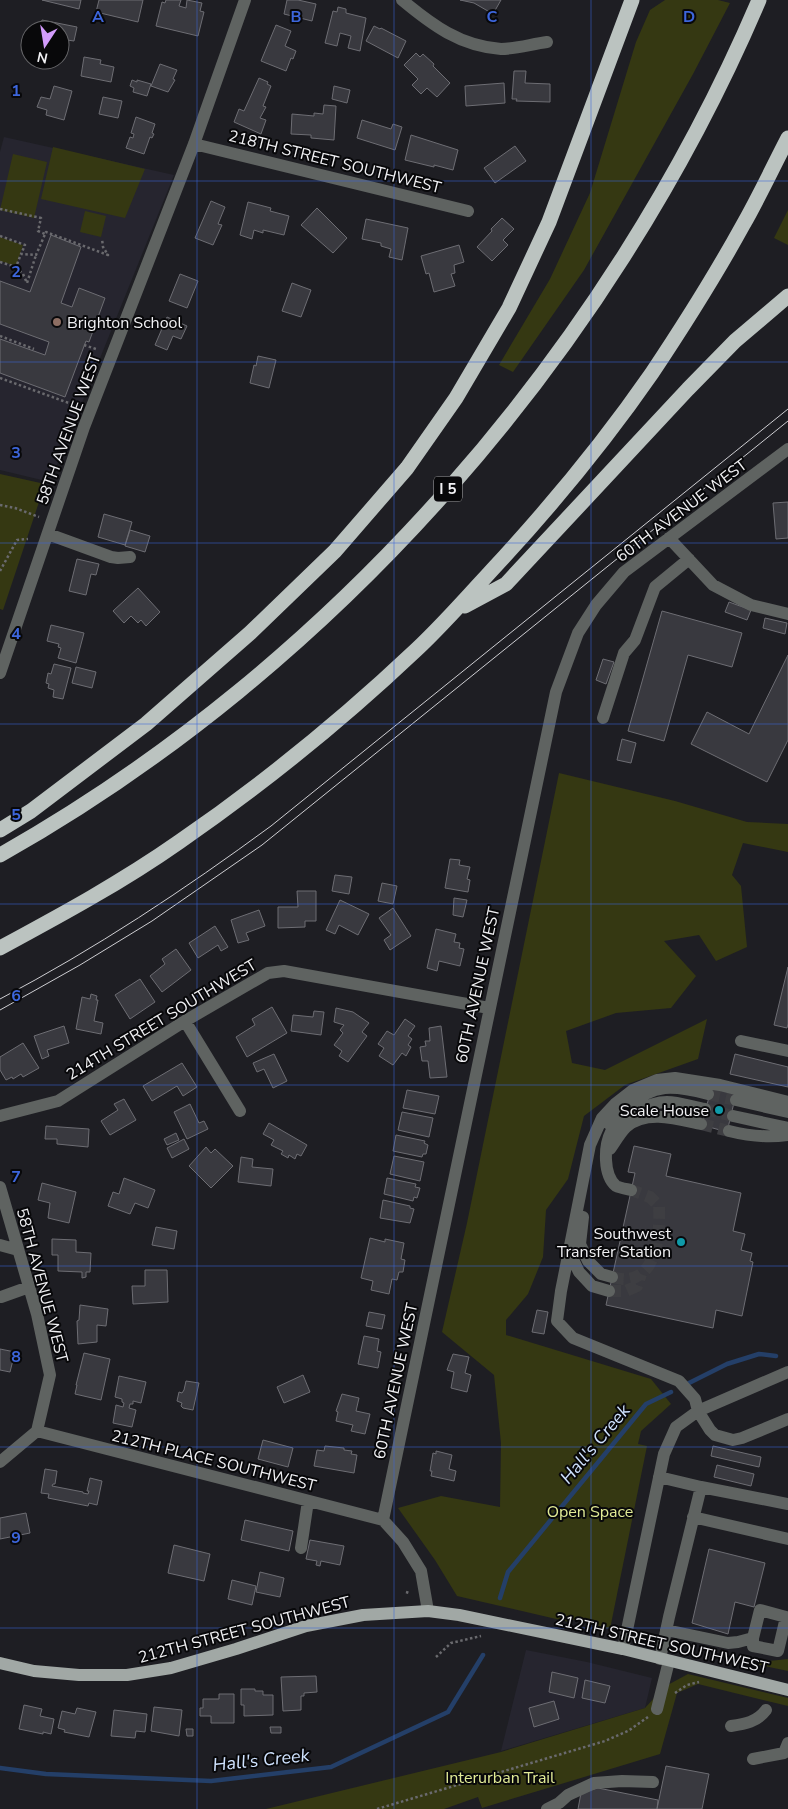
<svg xmlns="http://www.w3.org/2000/svg" width="788" height="1809" font-family="'Nunito Sans',sans-serif">
<rect width="100%" height="100%" fill="#1e1e23"/>
<path fill="#26252f" d="M4,137L174,175L50,482L0,470V152Z
M526,1650L587,1662L652,1678L645,1708L501,1751Z"/>
<path fill="#353812" d="M665,0H718L730,3L693,74L584,270L513,372L499,365L550,279L590,193L636,42L650,10Z
M53,147L145,169L125,218L41,199Z
M13,154L47,162L34,218L0,210Z
M788,210V245L774,238Z
M85,211L106,216L101,237L80,232Z
M0,237L23,245L16,266L0,261Z
M0,474L45,484L3,610L0,609Z
M559,773L675,801L747,822L788,824V852L743,843L732,875L741,886L747,947L716,961L699,935L664,941L696,976L671,1008L616,1013L566,1031L572,1063L605,1070L707,1019L698,1059L625,1085L584,1116L568,1179L546,1210L543,1257L528,1294L506,1320V1335L651,1379L671,1404L641,1431L638,1444L647,1446L610,1629L570,1619L569,1622L457,1596L435,1560L398,1508L441,1496L500,1507L501,1443L494,1375L442,1332L467,1223Z
M788,1659V1671L751,1663Z
M688,1674L788,1698V1706L698,1684L677,1693L660,1754L482,1808L478,1797L444,1809H266L501,1752L645,1708L664,1687Z"/>
<g fill="none" stroke-linecap="round" stroke-linejoin="round">
<path stroke="#243f68" stroke-width="4.5" d="M689,1383L727,1364L759,1354L776,1356
M500,1598L508,1572L646,1404L671,1392
M0,1768L46,1774L211,1781L331,1767L448,1712L483,1655"/>
</g>
<path fill="#39393f" stroke="#6d6d73" d="M42,0H81L79,9Z
M99,0H143L138,22L96,12Z
M166,0H181L179,6L186,8L187,0L202,3L200,11L204,12L198,36L156,26L162,2L165,3Z
M287,0H298L316,4L312,21L284,14Z
M460,0H501L493,14L474,3Z
M338,7L346,9V13L366,18L360,51L348,48L351,36L340,33L337,46L325,43L333,11L337,12Z
M42,20L77,27L74,41L60,39V30H40Z
M276,25L291,31L285,46L296,51L293,59L291,58L286,71L261,61Z
M374,26L380,29L381,28L406,41L398,58L366,41Z
M416,53L420,57L423,54L434,64L433,66L450,83L437,97L427,88L421,94L412,85L418,79L404,65Z
M84,57L101,60L100,64L114,67L111,82L81,76Z
M160,64L177,70L173,79L175,80L168,92L151,86Z
M514,71H526L525,83L550,84V102L516,101L517,99H512Z
M259,78L268,82L267,84L271,86L263,106L266,107L260,118L266,120L261,134L234,122L239,109L244,111Z
M132,80L137,82V80L151,84L147,96L133,92L134,88L130,86Z
M504,83L505,103L466,106L465,86Z
M54,86L72,91L64,120L46,115L47,110L37,107L41,97L50,99Z
M334,86L350,90L347,103L332,99Z
M103,97L122,101L118,118L99,114Z
M324,105L336,106L334,140L311,138V135L291,134L292,114L314,116V113L323,114Z
M136,117L155,124L152,133L154,134L152,138L150,137L144,154L126,148L130,137L133,138L134,134L131,133Z
M362,120L391,129L393,124L402,127L395,150L357,138Z
M411,135L458,150L453,170L434,165V167L405,160Z
M515,146L526,161L495,183L484,168Z
M211,201L225,207L218,224L222,225L213,245L195,238Z
M248,202L271,208L270,211L289,216L284,235L263,230V233L254,230L252,239L240,235Z
M317,208L347,238L333,253L301,225Z
M502,218L514,229L503,240L508,245L492,261L477,247L492,231L491,229Z
M366,219L408,228L402,260L389,257L391,249L381,246V243L362,239Z
M51,235L81,247L61,303L72,307L79,288L105,298L89,342L86,341L65,397L0,373V339L45,355L49,342L0,324V281L30,292Z
M459,245L464,262L454,265L455,273L451,274L455,286L434,292L429,273L426,274L421,256Z
M180,274L198,281L187,308L169,301Z
M292,283L311,290L301,317L282,311Z
M167,317L187,326L181,339L173,336L167,350L155,345Z
M258,356L276,360L269,388L250,383L254,365L256,366Z
M788,502V538L776,539L773,503Z
M104,514L132,522L125,545L98,537Z
M130,530L150,536L145,552L125,546Z
M77,559L99,564L96,575L91,574L86,595L69,591Z
M138,588L160,612L146,626L141,620L138,623L131,616L124,623L113,611Z
M729,602L751,610L747,620L725,612Z
M662,611L742,633L732,667L688,655L664,741L628,731Z
M765,618L787,623L785,634L763,628Z
M51,625L84,633L76,663L58,658L61,648L58,647L59,644L47,641Z
M788,655V740L767,782L691,744L707,712L749,734Z
M603,659L614,662L606,684L596,680Z
M54,664L71,668L63,699L53,697L54,690L48,688L49,684L46,683L48,673L51,674Z
M76,667L96,672L92,688L72,683Z
M622,739L636,743L631,763L617,760Z
M450,859L460,860L459,865L470,867L467,879L470,880L468,892L445,888Z
M335,875L352,877L349,894L332,891Z
M382,883L397,886L393,904L378,901Z
M297,891H316V921H305V927L278,928V907H298Z
M454,898L467,900L463,917L453,915Z
M340,900L369,914L358,935L339,925L335,934L326,930Z
M393,908L411,936L390,950L384,940L391,935L379,918Z
M259,910L265,926L246,933L249,940L238,943L231,920Z
M215,926L228,947L221,951L218,945L198,958L189,943Z
M436,929L456,934L454,942L460,943L459,948L464,949L460,966L439,961L437,971L427,968Z
M176,949L191,970L162,992L150,976L165,964L162,959Z
M788,967V1024L787,1028L774,1025Z
M140,979L155,1002L130,1019L115,995Z
M91,994L97,996L96,1000H98L94,1021L103,1023L101,1034L76,1029L82,997L90,999Z
M272,1007L287,1033L247,1057L236,1037L255,1025L252,1019Z
M336,1008L353,1012L369,1023L362,1032L367,1036L348,1062L339,1056L342,1051L334,1045L343,1033L340,1030L344,1025L334,1022Z
M314,1011L324,1012L321,1035L291,1031L293,1015L313,1017Z
M405,1019L415,1026L408,1036L412,1039L408,1045L411,1047L406,1056L402,1053L393,1065L379,1056L384,1048L378,1044L387,1031L394,1035Z
M64,1026L69,1043L47,1050L49,1056L42,1059L34,1036Z
M441,1026L447,1077L430,1078L428,1061H422L420,1047L426,1046L425,1041H430L429,1028Z
M23,1043L39,1068L23,1077L21,1074L13,1079L12,1077L6,1080L0,1070V1057Z
M274,1054L287,1081L273,1088L264,1069L257,1072L253,1063Z
M735,1054L788,1067V1087L730,1074Z
M182,1063L197,1087L183,1096L177,1086L152,1101L143,1086Z
M721,1086L737,1090L727,1132L702,1125L710,1093L718,1095Z
M407,1090L439,1096L435,1114L403,1108Z
M124,1099L136,1120L110,1135L101,1121L118,1110L114,1104Z
M190,1104L199,1123L204,1121L208,1129L187,1139L174,1112Z
M402,1112L433,1118L429,1137L398,1130Z
M269,1123L307,1145L301,1156L297,1154L295,1159L289,1155L288,1158L281,1154L283,1151L271,1145L274,1140L263,1134Z
M46,1126L89,1129L88,1147L57,1144V1139H45Z
M176,1133L179,1140L167,1145L164,1139Z
M396,1135L425,1141L424,1143L428,1145L426,1154H423L422,1157L393,1151Z
M184,1139L189,1149L172,1158L167,1148Z
M634,1146L671,1154L666,1176L741,1193L733,1231L745,1234L741,1250L752,1253L750,1261L753,1262L742,1316L716,1310L713,1328L606,1305L635,1173L628,1172Z
M206,1147L211,1153L215,1149L233,1166L211,1188L189,1166Z
M394,1156L424,1162L420,1181L390,1174Z
M241,1157L253,1159L252,1167L273,1169L271,1186L238,1182Z
M124,1178L155,1190L148,1208L135,1203L130,1214L108,1206L113,1192L119,1194Z
M387,1178L416,1184L415,1187L420,1188L417,1198L414,1197L413,1201L384,1194Z
M42,1183L76,1192L69,1223L48,1218L50,1203L38,1200Z
M383,1200L410,1206V1208L414,1209L410,1223L380,1218Z
M156,1227L177,1231L174,1249L152,1245Z
M370,1238L385,1242V1239L404,1243L401,1259L405,1260L403,1272H399L397,1280L392,1279L389,1294L371,1290L373,1281L361,1278Z
M52,1239L76,1240V1252L91,1253L90,1272H86V1277L82,1278V1272L58,1271V1255H52Z
M145,1270H167L168,1302L133,1304L132,1286H145Z
M80,1305L108,1309L106,1326L97,1325V1342L78,1344L77,1321L79,1320Z
M537,1310L548,1312L544,1334L532,1332Z
M369,1312L385,1315L382,1329L366,1326Z
M364,1336L379,1339L377,1351L381,1352L378,1368L358,1364Z
M0,1349L15,1352L10,1372L0,1370Z
M84,1353L110,1359L101,1400L75,1394L77,1385H76Z
M453,1354L469,1357L465,1373L471,1375L467,1392L451,1388L454,1372L447,1370Z
M303,1375L310,1392L284,1403L277,1387Z
M119,1376L146,1382L141,1403L133,1401V1404H130L129,1408L136,1410L132,1427L113,1423L116,1405L123,1407L124,1403L122,1402V1399L115,1397Z
M186,1381L199,1383L193,1410L183,1408L181,1406L182,1403L177,1401L179,1392L182,1393L184,1390Z
M342,1394L359,1398L356,1411L370,1414L365,1434L351,1431L353,1425L336,1421L338,1412L336,1411Z
M263,1440L293,1448L288,1467L258,1459Z
M325,1446L344,1448V1450L352,1451L351,1454L357,1455L354,1473L314,1466L317,1450L324,1451Z
M713,1446L761,1457L759,1467L711,1456Z
M436,1451L452,1455L449,1469L456,1471L454,1481L431,1476L432,1471H430L433,1453L436,1454Z
M717,1465L754,1474L751,1486L714,1477Z
M45,1469L57,1471L55,1484H53L52,1486L83,1492V1493L88,1494L89,1491H87L90,1478L102,1481L97,1505L89,1503L88,1506L48,1498L49,1494L41,1493Z
M26,1513L30,1533L0,1539V1518Z
M245,1520L293,1531L289,1551L241,1540Z
M310,1540L344,1546L340,1565L321,1561L320,1566L316,1565L317,1561L306,1559Z
M174,1545L210,1554L204,1581L168,1573Z
M709,1549L765,1563L754,1607L735,1602L728,1634L692,1623Z
M260,1572L284,1578L280,1597L256,1592Z
M232,1580L256,1586L252,1605L228,1599Z
M552,1672L578,1678L574,1698L549,1692Z
M316,1676L317,1692L304,1693V1696H301V1710L283,1711L281,1677Z
M585,1680L610,1686L605,1703L582,1698Z
M241,1689H255V1691H263V1695H273V1715L244,1716V1705H241Z
M219,1694H234V1723H211V1716H200V1708H203V1699H219Z
M554,1701L559,1719L534,1727L529,1708Z
M24,1705L42,1709L40,1716L54,1719L51,1734L43,1732V1734L19,1729Z
M154,1707L182,1710L179,1736L151,1731Z
M77,1708L96,1712L89,1737L64,1732L65,1730L58,1728L62,1711L75,1714Z
M114,1710L147,1714L145,1732L136,1731L135,1738L111,1736Z
M270,1727H281V1733H271Z
M186,1729H193V1736H187Z
M666,1766L709,1774L702,1809H657Z
M598,1788L658,1800L657,1809H578L581,1793Z"/>
<g fill="none" stroke-linecap="round" stroke-linejoin="round">
<path stroke="#3e3e42" stroke-width="12" stroke-dasharray="12 6" stroke-linecap="butt" d="M708,1094L736,1100
M705,1109L733,1116
M701,1124L729,1131
M612,1277C617,1278 623,1280 628,1279C659,1275 660,1229 659,1206L650,1197L631,1190
M609,1291H626L637,1286L641,1274"/>
<path stroke="#6a6a6e" stroke-width="2.5" stroke-dasharray="2.5 2.5" stroke-linecap="butt" d="M0,209L41,218L38,231L45,234
M0,236L25,245L21,254
M0,262L16,267L21,254L36,255L46,232L108,255L103,247L102,239
M16,267L23,274L27,283L36,255
M0,336L34,349
M84,345L96,349
M0,378L77,406
M0,505L15,508L39,517
M0,571L17,540L28,539
M406,1592L409,1593
M436,1657L451,1643L481,1636
M675,1693L687,1685L699,1682
M377,1809L605,1741L628,1731L648,1717"/>
<path stroke="#5f6361" stroke-width="12" d="M402,0C432,25 460,46 501,49C515,49 532,44 547,42
M194,144L468,211
M48,534L111,557L118,558L130,557
M669,538L713,585L751,605L788,614
M0,673L84,427L194,144L245,0
M603,718L624,653L635,640L655,587L689,559
M185,1021L240,1111
M741,1041L788,1051
M736,1100L788,1112
M788,1102L720,1085L675,1078L657,1080L633,1090L615,1104L602,1118L590,1145L561,1291L557,1321L573,1338L679,1381L695,1399L698,1411L710,1430L715,1435L733,1440L742,1438L788,1419
M0,1116L58,1101L185,1021L268,973L284,971L489,1008
M733,1116L788,1128
M609,1124C613,1116 619,1112 626,1107C655,1083 673,1085 708,1094
M729,1131C749,1136 767,1138 788,1135
M610,1149C615,1142 620,1133 626,1127C646,1109 678,1119 701,1124
M0,1187L37,1314L50,1375L37,1431L0,1462
M631,1190C627,1189 620,1188 616,1186C603,1175 604,1146 611,1132C620,1116 650,1102 667,1102C679,1102 693,1107 705,1109
M583,1217L580,1244L588,1261L601,1274L612,1277
M0,1245L18,1250
M569,1251L579,1272L592,1286L609,1291
M1,1297L29,1287
M37,1431L383,1520
M659,1477L701,1487L669,1617L660,1659
M701,1487L788,1504
M693,1517L788,1539
M301,1548L308,1501
M428,1611L421,1571L403,1542L383,1520L556,692L578,633L596,605L624,572L788,449
M666,1630L728,1643L738,1642L753,1638L760,1610L786,1617L778,1651L753,1646V1638
M623,1649L664,1454L676,1427L698,1411L788,1372
M657,1709L669,1661
M731,1726C745,1724 757,1722 766,1710
M753,1759L784,1753L788,1743
M547,1809L559,1803L568,1795L594,1783L622,1781L653,1782"/>
<path stroke="#a1a8a5" stroke-width="12" d="M0,1663L34,1671L79,1675H127L171,1668L236,1649L306,1626L363,1615L428,1611L459,1615L623,1649L788,1690"/>
<path stroke="#bbc3c0" stroke-width="15" d="M465,606L506,584L688,389L735,341L788,296
M0,830L31,811L146,724L250,633L335,551L407,468L456,398L509,308L549,222L632,0
M0,855C334,667 609,352 759,0
M0,948C61,915 122,882 179,842C263,784 342,720 416,650C447,621 475,588 504,557C557,499 607,438 652,373C684,325 715,276 743,225C759,197 773,167 788,138"/>
<path stroke="#ceced2" stroke-width="1" d="M0,999C95,949 184,890 271,826L788,409
M0,1010L80,965L152,921L262,845L788,421"/>
</g>
<path fill="none" stroke="#3d66dc" stroke-width="1" stroke-opacity="0.55" d="M197,0V1809M394,0V1809M591,0V1809M0,181H788M0,362H788M0,543H788M0,724H788M0,904H788M0,1085H788M0,1266H788M0,1447H788M0,1628H788"/>
<circle fill="#8d6e63" stroke="#08080a" stroke-width="2" cx="57" cy="322" r="5"/>
<g fill="#0f9aa8" stroke="#08080a" stroke-width="2">
<circle cx="719" cy="1110" r="5"/>
<circle cx="681" cy="1242" r="5"/>
</g>
<g text-anchor="middle" stroke-width="4" stroke-linejoin="round" paint-order="stroke">
<rect fill="#08080a" stroke="#ababae" stroke-width="1" x="434" y="476.5" width="28" height="25" rx="4"/>
<g font-size="15" font-weight="bold" fill="#f1f1f4">
<text x="448" y="494">I 5</text>
</g>
<g font-size="16" fill="#f1f1f4" stroke="#08080a">
<text transform="translate(335 161) rotate(14)" y="6">218TH STREET SOUTHWEST</text>
<text transform="translate(68 429) rotate(-70)" y="6">58TH AVENUE WEST</text>
<text transform="translate(681 510) rotate(-37)" y="6">60TH AVENUE WEST</text>
<text transform="translate(477 985) rotate(-78)" y="6">60TH AVENUE WEST</text>
<text transform="translate(161 1019) rotate(-31)" y="6">214TH STREET SOUTHWEST</text>
<text transform="translate(43 1285) rotate(75)" y="6">58TH AVENUE WEST</text>
<text transform="translate(395 1381) rotate(-78)" y="6">60TH AVENUE WEST</text>
<text transform="translate(214 1460) rotate(14)" y="6">212TH PLACE SOUTHWEST</text>
<text transform="translate(244 1629) rotate(-15)" y="6">212TH STREET SOUTHWEST</text>
<text transform="translate(662 1643) rotate(13)" y="6">212TH STREET SOUTHWEST</text>
</g>
<g font-size="16" fill="#f1f1f4" stroke="#08080a" text-anchor="end">
<text x="67" y="328" text-anchor="start">Brighton School</text>
<text x="709" y="1116">Scale House</text>
<text x="671" y="1239">Southwest<tspan x="671" dy="18">Transfer Station</tspan></text>
</g>
<g font-size="16" fill="#e2eb96" stroke="#08080a">
<text x="590" y="1517">Open Space</text>
<text x="500" y="1783">Interurban Trail</text>
</g>
<g font-size="18" font-style="italic" fill="#d0e3ff" stroke="#08080a">
<text transform="translate(595 1444) rotate(-50)" y="6">Hall's Creek</text>
<text transform="translate(261 1760) rotate(-6)" y="6">Hall's Creek</text>
</g>
</g>
<g font-size="16" text-anchor="middle" font-weight="bold" fill="#3d66dc" stroke="#08080a" stroke-width="4" stroke-linejoin="round" paint-order="stroke">
<text x="98" y="22">A</text>
<text x="296" y="22">B</text>
<text x="492" y="22">C</text>
<text x="689" y="22">D</text>
<text x="16" y="96">1</text>
<text x="16" y="277">2</text>
<text x="16" y="458">3</text>
<text x="16" y="639">4</text>
<text x="16" y="820">5</text>
<text x="16" y="1001">6</text>
<text x="16" y="1182">7</text>
<text x="16" y="1362">8</text>
<text x="16" y="1543">9</text>
</g>
<g transform="translate(45 45) rotate(192)"><circle r="24" fill="#08080a" stroke="#656568"/>
<path d="M0-4L9 19L0 12L-9 19Z" fill="#d39cfc"/>
<text y="-8" font-size="14" font-weight="bold" text-anchor="middle" fill="#f1f1f4">N</text>
</g>
</svg>
